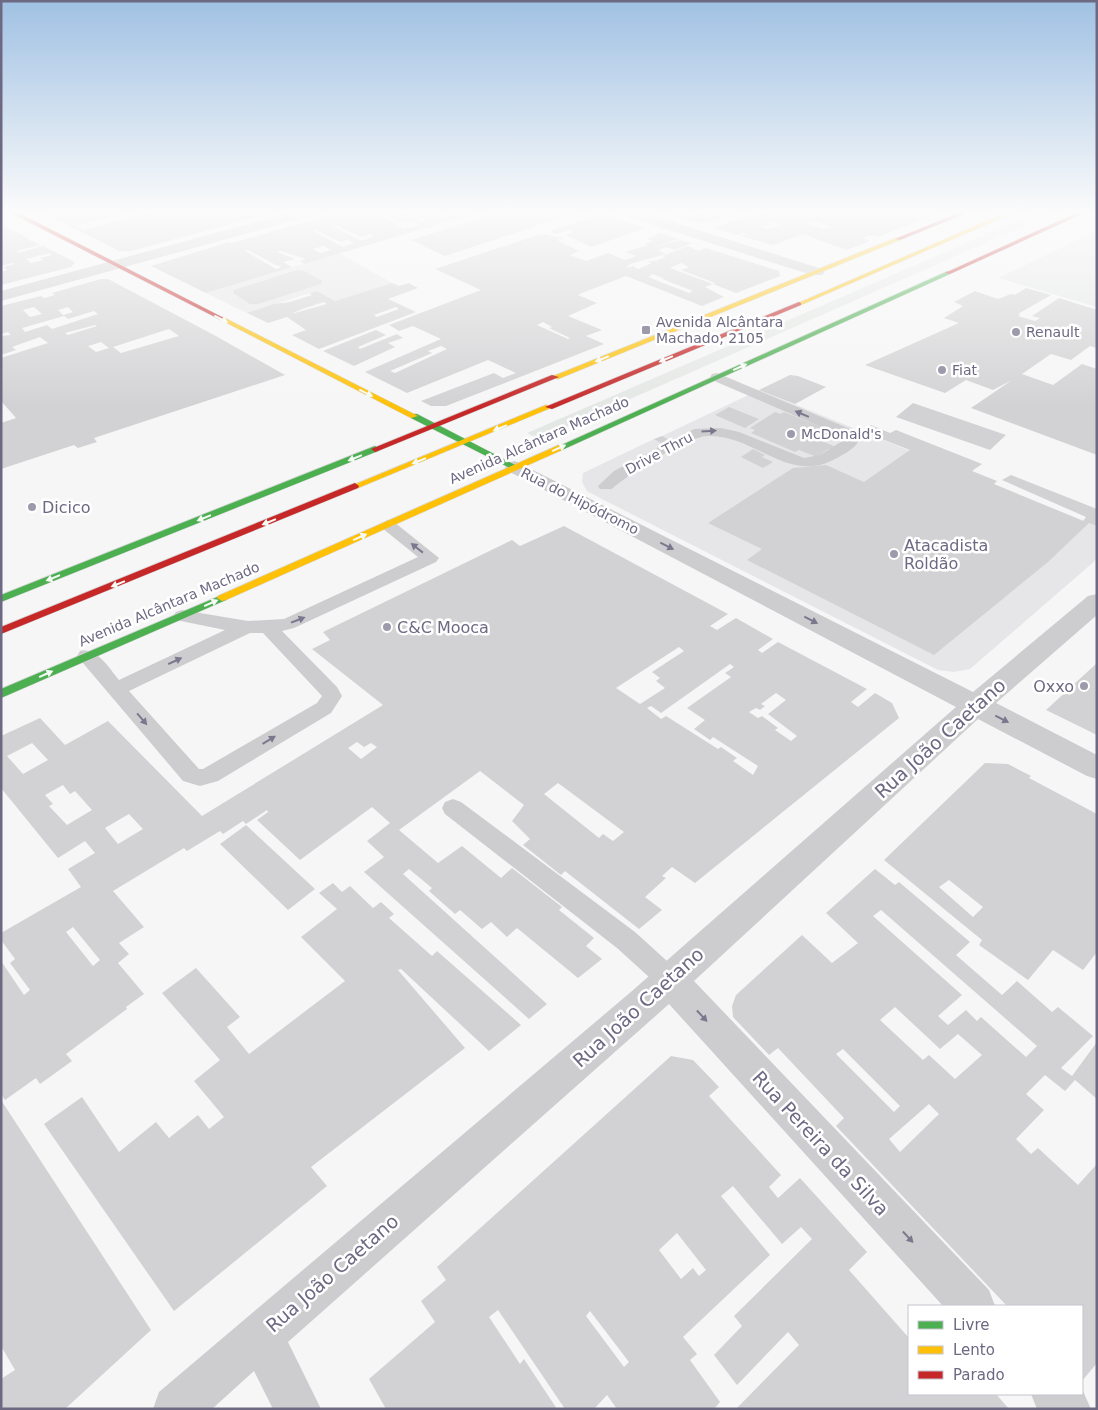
<svg xmlns="http://www.w3.org/2000/svg" width="1098" height="1410" font-family="'DejaVu Sans',sans-serif">
<rect width="100%" height="100%" fill="#f6f6f6"/>
<path fill="#e6e6e8" d="M339,253L392,283L335,301L316,291L247,313L206,293Z
M759,390L1097,526V559L970,669L954,672L938,670L600,498L587,491L582,482L583,473L654,439L662,444L670,440L662,436Z"/>
<path fill="#e4e8e5" d="M1043,210H1061L539,439L527,433Z
M1097,231V307L998,278Z"/>
<path fill="#d2d2d4" fill-rule="evenodd" d="M38,210H135L76,226L84,230L162,210L279,211L131,251H119Z
M349,210H400L422,222L427,221L419,217L429,214L416,215L404,210H434L443,214L438,215L443,218L467,210L483,211L304,264L300,261L306,259L281,251L277,252L295,259L283,262L292,267L206,293L151,266L229,242L231,243ZM379,212L402,223L414,222L420,225L404,229L377,213ZM335,225L361,237L370,234L374,236L365,240H359L333,226ZM316,230L340,242L347,240L354,243L343,247L313,231ZM324,246L331,250L320,253L313,249ZM248,250L276,265L282,267L276,269L245,251Z
M507,210H567L575,213L445,256L411,240Z
M675,210H689L681,214L691,217L712,210L748,211L703,224L667,213Z
M777,210H835L841,212L845,211L843,210L855,212L859,211L857,210H947L878,237L870,235L862,238L870,241L846,250L803,234L773,245L741,236L747,234L743,233L737,235L715,228L737,219ZM768,221L778,224L786,227L779,226L769,229L761,227L771,224L765,222ZM815,221L831,227L823,229L807,224Z
M601,214L645,228L591,247L566,235L573,232L569,230L556,234L550,231Z
M1,224L40,245L16,251L18,253L43,246L75,262L71,267L1,285V272L7,270L4,267L14,264L12,263L1,266ZM50,253L52,255L40,258L43,260L31,263L26,259Z
M661,233L678,239L653,248L680,240L693,243L675,250L667,247L658,250L666,254L630,264L626,268L633,266L638,269L652,263L647,261H655L666,257L663,256L688,246L699,251L706,248L779,271L780,276L736,293L713,284L705,287L724,297L702,306L626,276L582,293L578,295L597,303L568,316L602,330L586,336L604,344L446,406H431L421,401L494,373L503,378L516,373L488,360L407,393L365,372L441,339L413,326L399,331L389,325L481,290L435,269L541,234L564,238L557,240L579,251L570,255L586,261L608,253L625,260L636,256L625,252L648,245L645,244L653,241L647,239ZM681,263L689,267L681,270L715,283L713,284L670,268ZM653,274L664,279H662L693,291L689,293L648,277ZM543,322L552,327L549,328L570,338L568,339L537,325ZM441,346L447,349L395,373L390,371L432,353L428,351Z
M297,270L304,271L322,281L321,284L258,304H250L233,293L234,290Z
M101,279H108L214,335L285,375L94,438L97,442L78,448L74,445L1,469V423L16,418L1,401V358L48,343L40,337L12,347L16,350L1,355V336L11,335L8,332L1,334V306L41,296L44,298L55,295L52,293ZM34,307L42,314L30,317L23,310ZM68,307L73,312L63,315L68,319L94,311L98,314L52,329L47,325L25,332L22,328L64,316L58,310ZM95,325L97,326L68,335L65,333ZM169,329L179,336L121,353L113,347ZM101,342L109,348L96,352L88,346Z
M392,283L399,286L409,283L418,288L388,299L416,312L319,349L292,335L306,330L287,317L268,323L247,313L274,304L290,302L312,295L309,293L317,291L335,301ZM324,302L327,304L291,314L302,309ZM396,307L399,309L377,317L374,315Z
M1026,288L1051,295L1018,314L1021,315L1018,316L1035,321L1040,318L1032,316L1059,298L1097,310V348L1090,346L1071,360L1051,354L1022,374L1053,385L1082,364L1097,369V455L971,408L1012,380L993,390L966,380L945,393L865,365L959,323L944,318L963,306L954,302L975,291L998,299L1011,294L1015,295Z
M376,330L386,335L358,347L360,349L397,334L403,338L388,343L395,347L354,366L323,351Z
M790,375L798,376L826,387L795,404L759,390Z
M913,403L1006,435L990,450L896,417Z
M729,407L759,419L745,428L715,415Z
M775,412L780,414L784,412L829,430L826,432L831,435L822,441L836,447L832,450L828,449L817,457L799,450L795,452L751,433L755,430L750,428Z
M871,425L890,433L896,430L982,464L972,471L997,481L994,484L1083,521L1086,517L1002,480L1011,475L1097,509V526L1089,523L1048,562L934,655L747,560L762,549L708,523L793,468L826,465L864,482L910,450L861,431Z
M662,436L670,440L662,444L654,439Z
M753,449L765,455L762,457L773,462L763,468L741,457Z
M564,526L728,614L710,626L717,630L736,618L773,639L758,650L762,653L778,642L867,689L851,702L858,707L875,693L892,703L899,718L695,883L672,867L662,876L666,878L645,897L662,910L639,929L565,871L561,875L523,845L530,839L512,821L524,805L480,771L399,830L438,863L462,846L501,878L512,868L562,907L559,910L594,938L586,946L602,959L578,978L517,928L507,937L491,922L482,929L460,910L455,914L429,891L432,888L409,869L403,874L547,1004L529,1019L364,872L384,857L367,841L390,823L372,807L300,860L257,820L268,812L267,810L246,824L243,821L223,834L220,831L187,851L184,848L113,891L144,927L119,943L129,954L118,963L144,994L126,1007L127,1009L66,1054L72,1061L40,1084L36,1078L5,1100L1,1094V961L24,995L30,990L10,963L15,959L1,940V933L81,887L68,869L95,853L85,841L58,858L1,788V736L40,718L65,745L108,721L202,816L383,705L312,649L330,640L323,632L512,540L520,546ZM679,647L684,651L652,672L660,678L656,681L665,688L640,704L616,688ZM730,664L734,667L725,673L731,677L687,708L705,720L694,729L710,740L713,737L758,766L753,775L733,761L737,758L721,747L718,749L666,716L661,719L647,708L651,706L661,713ZM776,693L786,700L768,714L797,736L791,741L775,730L778,728L762,716L758,718L749,712L756,708L760,710L765,706L761,704ZM357,742L364,747L371,743L377,747L361,759L348,748ZM32,743L48,760L23,774L7,756ZM558,783L624,832L613,841L603,834L599,838L544,794ZM63,785L70,794L75,791L92,810L67,825L49,806L53,804L45,795ZM129,814L143,829L118,844L105,828ZM73,927L100,960L93,966L66,932Z
M1097,663V735L1046,710Z
M985,763L1008,764L1031,776L1029,778L1097,814V952L1083,970L1053,950L1028,980L979,945L982,940L884,860ZM949,880L983,907L973,917L939,887Z
M246,825L315,889L288,910L220,844Z
M875,869L895,885L899,882L970,942L956,955L1002,995L1017,981L1052,1012L1058,1007L1093,1036L1061,1068L1072,1076L1097,1042V1099L1075,1080L1065,1091L1045,1075L1026,1094L1044,1110L1016,1139L1031,1154L1038,1148L1078,1185L1097,1164V1363L1082,1381V1306H1007L836,1126L844,1118L778,1048L769,1055L733,1017L732,1006L736,995L802,935L832,963L858,943L826,913ZM881,910L1037,1046L1026,1057L981,1017L977,1021L966,1010L948,1025L938,1016L962,995L873,916ZM895,1007L940,1049L958,1034L982,1055L955,1079L929,1055L923,1060L880,1020ZM843,1049L900,1106L894,1112L836,1054ZM929,1104L939,1114L900,1152L889,1139Z
M333,883L342,892L350,886L373,908L381,902L394,914L389,918L432,956L437,951L521,1025L489,1051L401,969L398,970L465,1048L311,1167L327,1186L174,1311L44,1124L82,1097L119,1152L156,1122L169,1138L198,1115L209,1129L224,1117L194,1081L220,1060L162,993L196,968L240,1017L227,1027L249,1054L345,981L301,937L337,909L319,893Z
M671,1056L693,1060L719,1087L709,1096L781,1175L769,1187L778,1198L800,1178L867,1252L849,1270L909,1338V1394H996L1009,1409H736L799,1345L788,1332L737,1385L714,1355L742,1326L734,1316L812,1239L801,1227L782,1244L733,1186L721,1196L770,1255L683,1337L697,1354L690,1360L720,1402L714,1409H617L607,1395L594,1409H565L498,1310L489,1317L520,1364L524,1359L557,1409H386L369,1379L435,1322L421,1301L446,1280L437,1267ZM677,1233L706,1270L699,1276L693,1268L681,1279L659,1250ZM590,1311L629,1362L624,1367L586,1316Z
M1,1100L151,1330L65,1409H1V1379L15,1370L1,1346Z"/>
<g fill="none" stroke-linecap="round" stroke-linejoin="round">
<defs>
<path id="fast" d="M948,271L951,273L950,274L562,450L559,451L555,448Z
M411,414H417L519,467L515,470L512,469L411,418Z
M375,446L379,449L378,451L1,602V595Z
M222,595L227,598L226,600L1,698V689Z"/>
<path id="slow" d="M1012,210H1020L801,305L796,304Z
M898,237L900,238V240L558,379L551,377Z
M219,317H223L418,416L411,418L219,319Z
M546,405L553,407L358,488H352L351,486Z
M559,445L563,448L562,450L226,600L222,601L217,598L218,596Z"/>
<path id="jam" d="M5,210H13L224,318L219,319Z
M966,210H974L900,240L895,239Z
M1083,210H1091L950,274L945,273Z
M799,302L801,303V305L552,409L545,407Z
M552,375L559,377L378,451L375,452L371,449Z
M355,483L359,486L358,488L1,634V627Z"/>
</defs>
<use href="#fast" stroke="#d2d2d4" stroke-width="1"/>
<use href="#slow" stroke="#d2d2d4" stroke-width="1"/>
<use href="#jam" stroke="#d2d2d4" stroke-width="1"/>
<path fill="#cdcccf" fill-rule="evenodd" d="M717,373L850,429L858,436V442C854,449 844,454 837,458C788,486 756,434 707,436C687,437 627,475 612,489H600L598,486L614,471L694,429L721,428L739,432L804,458L820,455L844,440L840,435L712,380L710,377L712,374Z
M388,520L394,522L439,558L436,562L294,628L282,631L337,687L342,696L331,713L218,781L200,786L183,781L77,656L80,651C97,647 109,668 119,680L225,630L176,620L173,616L176,612L182,610L248,621L284,619L418,557L382,528L380,525ZM250,633H263L322,696L317,703L203,769H199L129,691Z
M453,799L461,802L635,932L678,971L682,979L678,987L669,991L660,987L617,948L445,814L442,808L445,802Z"/>
<path fill="#cdcccf" fill-rule="evenodd" d="M300,210H323L321,213L1,301V291Z
M613,210H635L822,269L825,272L822,275H812L615,213Z
M515,461L973,692L1088,596L1097,594V615L996,703L1097,755V779L1087,776L978,719L694,981L989,1290L995,1306H943L669,1004L288,1342L321,1409H273L254,1371L212,1409H153L159,1392L632,991L956,707L508,471L505,467L508,463Z
M1082,1389L1091,1409H1037L1031,1394H1082Z"/>
<use href="#fast" fill="#4caf50" fill-rule="evenodd"/>
<use href="#slow" fill="#ffc107" fill-rule="evenodd"/>
<use href="#jam" fill="#c62828" fill-rule="evenodd"/>
</g>
<defs><path id="oneway-solid" d="M-6-.8H1V-3.2L6.5 0L1 3.2V.8H-6Z" transform="scale(1.25)"/></defs>
<g fill="#f6fbf6">
<use href="#oneway-solid" transform="translate(221 319) rotate(27)"/>
<use href="#oneway-solid" transform="translate(602 359) rotate(158)"/>
<use href="#oneway-solid" transform="translate(666 359) rotate(157)"/>
<use href="#oneway-solid" transform="translate(740 367) rotate(-24)"/>
<use href="#oneway-solid" transform="translate(366 393) rotate(27)"/>
<use href="#oneway-solid" transform="translate(500 428) rotate(157)"/>
<use href="#oneway-solid" transform="translate(559 448) rotate(-24)"/>
<use href="#oneway-solid" transform="translate(355 458) rotate(158)"/>
<use href="#oneway-solid" transform="translate(419 461) rotate(158)"/>
<use href="#oneway-solid" transform="translate(204 518) rotate(158)"/>
<use href="#oneway-solid" transform="translate(269 522) rotate(158)"/>
<use href="#oneway-solid" transform="translate(360 537) rotate(-24)"/>
<use href="#oneway-solid" transform="translate(53 578) rotate(158)"/>
<use href="#oneway-solid" transform="translate(118 584) rotate(158)"/>
<use href="#oneway-solid" transform="translate(211 603) rotate(-24)"/>
<use href="#oneway-solid" transform="translate(46 674) rotate(-24)"/>
</g>
<g fill="#7b788e">
<use href="#oneway-solid" transform="translate(802 414) rotate(-157)"/>
<use href="#oneway-solid" transform="translate(709 431) rotate(-4)"/>
<use href="#oneway-solid" transform="translate(667 546) rotate(27)"/>
<use href="#oneway-solid" transform="translate(417 548) rotate(-142)"/>
<use href="#oneway-solid" transform="translate(298 620) rotate(-21)"/>
<use href="#oneway-solid" transform="translate(811 620) rotate(27)"/>
<use href="#oneway-solid" transform="translate(175 661) rotate(-25)"/>
<use href="#oneway-solid" transform="translate(142 719) rotate(49)"/>
<use href="#oneway-solid" transform="translate(1002 719) rotate(27)"/>
<use href="#oneway-solid" transform="translate(269 740) rotate(-31)"/>
<use href="#oneway-solid" transform="translate(702 1016) rotate(47)"/>
<use href="#oneway-solid" transform="translate(908 1237) rotate(47)"/>
</g>
<linearGradient id="sky" x2="0" y2="1"><stop stop-color="#a0c1e3"/><stop offset="0.52" stop-color="#fbfbfb"/><stop offset="1" stop-color="#fbfbfb" stop-opacity="0"/></linearGradient>
<rect width="1098" height="407" fill="url(#sky)"/>
<g fill="#9d9aab" stroke="#fff" stroke-width="2">
<rect x="641" y="325" width="10" height="10" rx="2.5"/>
<circle cx="1016" cy="332" r="5"/>
<circle cx="942" cy="370" r="5"/>
<circle cx="791" cy="434" r="5"/>
<circle cx="32" cy="507" r="5"/>
<circle cx="894" cy="554" r="5"/>
<circle cx="387" cy="627" r="5"/>
<circle cx="1084" cy="686" r="5"/>
</g>
<g text-anchor="middle" stroke-width="5" stroke-linejoin="round" paint-order="stroke">
<g font-size="14" fill="#6d6983" stroke="#fff" text-anchor="start">
<text x="656" y="327">Avenida Alcântara<tspan x="656" dy="16">Machado, 2105</tspan></text>
<text x="1026" y="337">Renault</text>
<text x="952" y="375">Fiat</text>
<text x="801" y="439">McDonald's</text>
</g>
<g font-size="14" fill="#6d6983" stroke="#fff">
<text transform="translate(539 440) rotate(-24)" y="5">Avenida Alcântara Machado</text>
<text transform="translate(659 453) rotate(-28)" y="5">Drive Thru</text>
<text transform="translate(580 501) rotate(27)" y="5">Rua do Hipódromo</text>
<text transform="translate(169 604) rotate(-23)" y="5">Avenida Alcântara Machado</text>
</g>
<g font-size="16" fill="#6d6983" stroke="#fff" text-anchor="start">
<text x="42" y="513">Dicico</text>
<text x="904" y="551">Atacadista<tspan x="904" dy="18">Roldão</tspan></text>
<text x="397" y="633">C&amp;C Mooca</text>
<text x="1074" y="692" text-anchor="end">Oxxo</text>
</g>
<g font-size="19" fill="#6d6983" stroke="#fff">
<text transform="translate(940 738) rotate(-42)" y="7">Rua João Caetano</text>
<text transform="translate(638 1007) rotate(-42)" y="7">Rua João Caetano</text>
<text transform="translate(821 1143) rotate(47)" y="7">Rua Pereira da Silva</text>
<text transform="translate(332 1273) rotate(-41)" y="7">Rua João Caetano</text>
</g>
</g>
<rect width="1098" height="1410" fill="none" stroke="#6d6983" stroke-width="5"/>
<rect x="908" y="1305" width="175" height="90" fill="#ffffff" stroke="#c5c3cd"/>
<rect x="918" y="1321" width="25" height="8" fill="#4caf50" stroke="#c5c3cd"/>
<text x="953" y="1330" font-size="15" fill="#6d6983">Livre</text>
<rect x="918" y="1346" width="25" height="8" fill="#ffc107" stroke="#c5c3cd"/>
<text x="953" y="1355" font-size="15" fill="#6d6983">Lento</text>
<rect x="918" y="1371" width="25" height="8" fill="#c62828" stroke="#c5c3cd"/>
<text x="953" y="1380" font-size="15" fill="#6d6983">Parado</text>
</svg>
